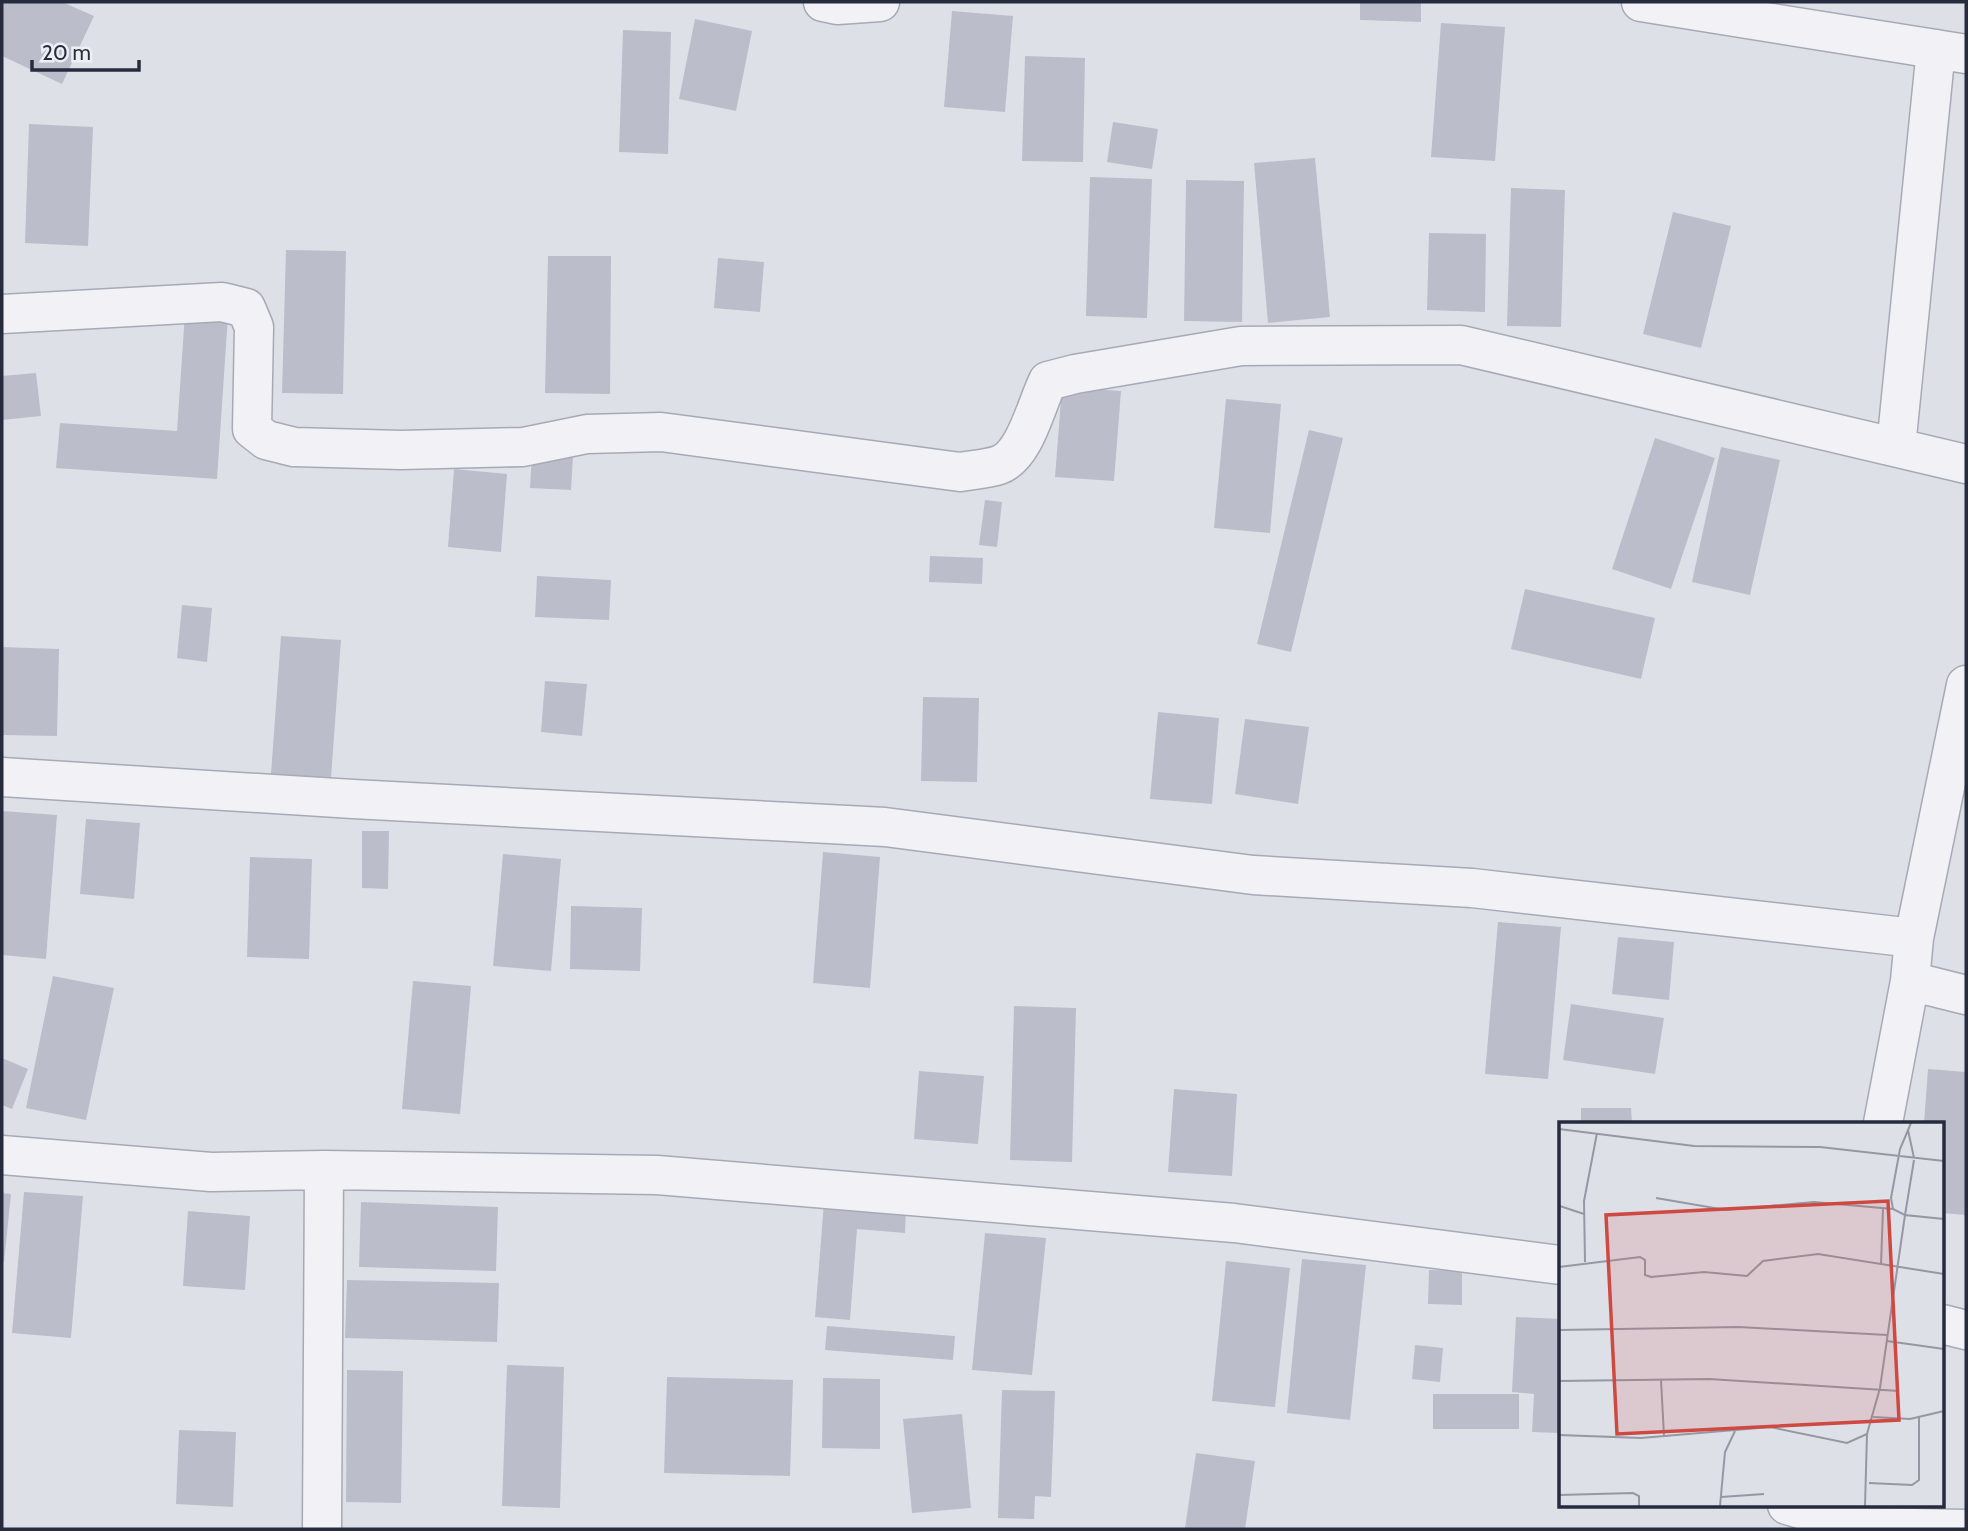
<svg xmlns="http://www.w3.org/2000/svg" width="1968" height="1531" font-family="Cabin,sans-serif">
<rect width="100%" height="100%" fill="#dee0e8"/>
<path fill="#bbbeca" d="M2,2H62L94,16L62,84L2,56Z
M1360,2H1421V22L1360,20Z
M952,11L1013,16L1005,112L944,107Z
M695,19L752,31L736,111L679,99Z
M1441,23L1505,27L1495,161L1431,157Z
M623,30L671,32L668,154L619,152Z
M1025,56L1085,58L1083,162L1022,161Z
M1113,122L1158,129L1152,169L1107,162Z
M29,124L93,127L88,246L25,243Z
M1315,158L1330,317L1268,323L1254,163Z
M1090,177L1152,179L1147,318L1086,316Z
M1186,180L1244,181L1242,322L1184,321Z
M1511,188L1565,190L1561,327L1507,326Z
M1673,212L1731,226L1701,348L1643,334Z
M1429,233L1486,234L1485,312L1427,310Z
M286,250L346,251L343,394L282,393Z
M548,256H611L610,394L545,393Z
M718,258L764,262L760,312L714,308Z
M185,313L228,316L217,479L56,468L60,423L177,431Z
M36,373L41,416L2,420V376Z
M1062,387L1121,391L1114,481L1055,477Z
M1226,399L1281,404L1270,533L1214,528Z
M1309,430L1343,438L1291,652L1257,644Z
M1655,438L1715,458L1671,589L1612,569Z
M1721,447L1780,460L1750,595L1692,582Z
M532,453L573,456L571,490L530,488Z
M454,469L507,474L501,552L448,547Z
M985,500L1002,502L997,547L979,545Z
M930,556L983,558L982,584L929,582Z
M537,576L611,580L609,620L535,617Z
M1525,589L1655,618L1641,679L1511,649Z
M182,605L212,608L207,662L177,658Z
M281,636L341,640L331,778L271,774Z
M2,647L59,649L57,736L2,735Z
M545,681L587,684L582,736L541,732Z
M923,697L979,698L977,782L921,781Z
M1158,712L1219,718L1212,804L1150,799Z
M1245,719L1309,727L1298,804L1235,794Z
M2,811L57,815L46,959L2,955Z
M86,819L140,823L134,899L80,894Z
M362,831H389L388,889L362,888Z
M823,852L880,857L870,988L813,983Z
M503,854L561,859L551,971L493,966Z
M250,857L312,859L309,959L247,957Z
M571,906L642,908L640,971L570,969Z
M1498,922L1561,927L1548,1079L1485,1074Z
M1618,937L1674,942L1669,1000L1612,994Z
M53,976L114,988L86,1120L26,1108Z
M413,981L471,986L460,1114L402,1109Z
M1571,1004L1664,1018L1655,1074L1563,1060Z
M1014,1006L1076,1008L1072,1162L1010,1160Z
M2,1058L28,1069L12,1109L2,1105Z
M1928,1069L1966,1072V1215L1942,1213V1123H1924Z
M919,1071L984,1076L978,1144L914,1139Z
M1174,1089L1237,1094L1232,1176L1168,1172Z
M1581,1108H1631L1632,1123H1581Z
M24,1192L83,1196L71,1338L12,1333Z
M2,1193L11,1194L4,1262H2Z
M361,1202L498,1207L496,1271L359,1267Z
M824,1202L906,1208L905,1233L857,1229L850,1320L815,1317Z
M188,1211L250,1216L245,1290L183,1286Z
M985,1233L1046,1238L1032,1375L972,1370Z
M1302,1259L1366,1265L1350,1420L1287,1413Z
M1226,1261L1290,1268L1275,1407L1212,1401Z
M1429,1270L1462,1271V1305L1428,1304Z
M347,1280L499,1283L497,1342L345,1338Z
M1516,1317L1560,1319V1433L1532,1432L1534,1394L1512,1392Z
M827,1326L955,1336L953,1360L825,1350Z
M1415,1345L1443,1348L1440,1382L1412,1379Z
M507,1365L564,1367L560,1508L502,1506Z
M347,1370L403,1371L401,1503L346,1502Z
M667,1377L793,1380L790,1476L664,1473Z
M823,1378L880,1379V1449L822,1448Z
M1002,1390L1055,1391L1051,1497L1035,1496L1034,1519L998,1518Z
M1433,1394H1519V1429H1433Z
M962,1414L971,1508L912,1513L903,1419Z
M179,1430L236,1432L233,1507L176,1504Z
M1196,1453L1255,1461L1245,1529L1185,1528Z"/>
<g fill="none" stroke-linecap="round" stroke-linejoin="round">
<defs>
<path id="minor" d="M823,2L837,5L880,2
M1641,2L1966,54
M2,314L222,302L246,308L254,327L252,429L266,440L294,447L401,450L523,447L587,434L661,432L960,472C972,470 987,469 999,465C1025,456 1036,405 1048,381L1075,374L1241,346L1461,345L1966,464
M1896,447L1936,49
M2,777L353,799L885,827L1253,875L1472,888L1914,938
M1910,981L1966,995
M1883,1123L1910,981L1914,938L1966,685
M2,1155L211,1172L324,1170L657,1175L1234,1223L1560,1265
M1942,1324L1966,1330
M1787,1505L1859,1527L1966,1529
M322,1529L324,1170"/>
</defs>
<use href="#minor" stroke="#a7aab5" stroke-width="41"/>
<use href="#minor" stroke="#f1f1f6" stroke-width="38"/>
</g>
<g transform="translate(1559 1122)">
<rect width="385" height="385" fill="#dee0e8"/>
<path fill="none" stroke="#9598a4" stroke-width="2" d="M0,7L135,24L261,25L385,39M349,8L355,36M355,38L346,93L385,97M97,76L167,88L255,80L334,87M0,90L1,84L25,92M26,140L25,79L38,11M322,143L324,86M0,145L81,135L86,138V153L92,155L145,150L188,154L204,139L259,132L385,152M0,208L180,205L328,213M328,219L385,227M102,258L105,314M0,259L150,257L340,269M314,295L351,297L385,289M0,313L82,316L211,305L288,321L308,312M310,361L353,363L360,358V295M0,373L74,371L80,374V384M162,375L205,372M161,384L166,330L176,309M306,384L308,312L321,266L346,93L334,87L332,76L341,27L352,1"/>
<path fill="#ce4942" fill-opacity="0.15" stroke="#ce4942" stroke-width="3.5" d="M329,79L340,298L58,312L47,93Z"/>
<rect width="385" height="385" fill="none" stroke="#272b3e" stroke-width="3.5"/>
</g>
<rect width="1968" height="1531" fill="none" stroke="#272b3e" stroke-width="7"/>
<path d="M32 60v10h107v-10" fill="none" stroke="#272b3e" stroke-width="3.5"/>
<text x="42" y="60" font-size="21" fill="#272b3e" stroke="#edeff5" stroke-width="5" paint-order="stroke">20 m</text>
</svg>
